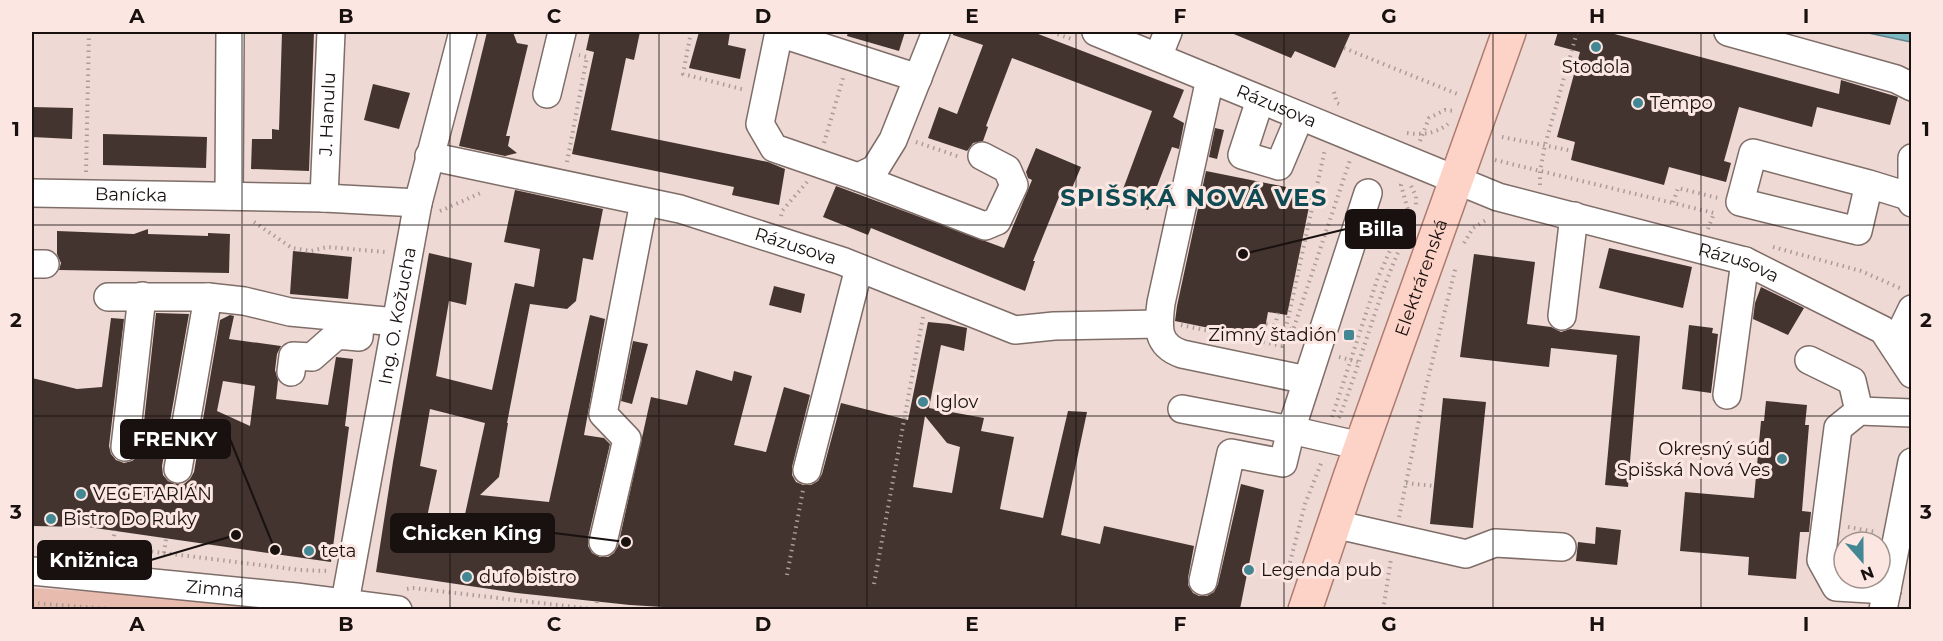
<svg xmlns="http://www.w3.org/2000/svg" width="1943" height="641" font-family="Montserrat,sans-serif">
<rect width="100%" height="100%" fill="#eed9d4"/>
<path fill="#e8bbaf" d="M32,588L183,598L275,609H32Z"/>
<path fill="#7eb8c3" stroke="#5f868d" stroke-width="1.5" d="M1864,32H1911V42Z"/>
<path fill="#43342f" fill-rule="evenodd" d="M282,32H314L309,171L251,169L252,139H272V129L279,130Z
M487,32H513L517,43L528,45L506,136H510L508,146L517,153L505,156L459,146Z
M590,32H640L634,60L626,58L611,130L768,162L785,169L779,205L732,195L734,187L572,154L594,52L586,50Z
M699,32H730L728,45L746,49L740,79L689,68Z
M848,32H905L899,51L847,36Z
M953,32H1033L1184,90L1173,117L1184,123L1179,149L1172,147L1148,210L1119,200L1152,111L1012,58L986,126L988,127L983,141L973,143L967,151L928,138L939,107L957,114L983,45L953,35Z
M1229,32H1351L1335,68L1295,51L1291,58Z
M1558,32H1607L1839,94L1841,80L1898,97L1890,125L1817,107L1812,127L1739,107L1724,161L1731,163L1726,182L1669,167L1664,185L1571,160L1575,142L1557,137L1580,52L1554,45Z
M373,84L410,93L399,129L364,120Z
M32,107L73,108L72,139L32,137Z
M1215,128L1224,130L1217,159L1209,157Z
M103,134L207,137L206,168L103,165Z
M1036,148L1081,167L1069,195L1061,192L1033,261H1035L1025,291L871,228L868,235L823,217L836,186L1004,248L1032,180L1028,178L1026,172Z
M1206,171L1291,188L1290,193L1311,197L1287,315L1268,312L1263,339L1175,321L1177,306Z
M515,190L603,209L593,260L583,258L576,301L567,309L530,304L507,423H508L499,477L480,495L549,502L590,315L605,319L584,435L604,438L610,444L588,538V546L592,553L600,557H608L614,553L618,546L651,397L687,405L696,370L732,381L734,371L752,376L734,445L766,452L784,387L810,395L792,467V475L796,482L803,485H811L818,481L822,474L841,403L908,420L928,322L949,324L967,328L964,351L941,345L929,408L984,418L981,431L1014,437L1000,509L1043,518L1068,411L1087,412L1061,535L1100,544L1104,526L1194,546L1188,578V585L1193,593L1199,596H1207L1214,592L1218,584L1241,484L1264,490L1240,609H696L630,605L517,593L376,572L393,462L429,253L472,263L466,305L449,301L436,376L492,390L515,283L534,287L540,249L504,242ZM430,409L485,423L462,528L426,522L437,470L420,466ZM925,416L947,443L960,447L952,493L913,487Z
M148,229V234L208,236V233L230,234L229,273L59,270L61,263L57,254V231L134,234Z
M1609,248L1692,267L1683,308L1599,288Z
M293,251L352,257L348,299L290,294Z
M1474,254L1535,262L1527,324L1551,327L1561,332L1570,329L1640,336L1628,487L1605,485L1617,355L1551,348L1549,367L1460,357Z
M774,286L805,294L801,313L769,305Z
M1761,287L1804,308L1788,335L1753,319L1755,303Z
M156,313L189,314L162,466L163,475L168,481L175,484H184L190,479L194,472L220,320L230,315L234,316L229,339L281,346L277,354L275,370L278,380L276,399L328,405L336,357L353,359L345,426L349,427L331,562L88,527L32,526V378L77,389L102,387L111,318L124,319L109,446L111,454L116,460L124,463L132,461L138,456L141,449ZM223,381L255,386L250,426L217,411Z
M1689,325L1713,328L1712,333L1718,334L1711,393L1682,389Z
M633,341L648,344L632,404L621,401Z
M1443,398L1486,402L1473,528L1430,524Z
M1766,401L1807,405L1805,425H1809L1802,511L1811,512L1809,532H1800L1796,579L1748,575L1749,557L1680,551L1685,492L1754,498L1761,421H1764Z
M1596,527L1621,530L1617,565L1576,561L1578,542L1595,544Z"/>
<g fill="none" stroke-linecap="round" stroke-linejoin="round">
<defs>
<g id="minor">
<path d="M779,32L760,124L774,148L858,177L875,169L893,140L936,32"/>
<path id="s1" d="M1096,32L1498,197L1745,261L1883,330L1912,374"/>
<path d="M1728,32L1896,79L1912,87"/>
<path d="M779,33L918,78"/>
<path d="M1158,57L1168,32"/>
<path d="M1210,79L1161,303C1158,327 1156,345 1182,354L1307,380"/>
<path d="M547,94L562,32"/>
<path d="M1260,100L1242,155L1279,166L1300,116"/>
<path id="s2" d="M429,156L680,209L842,261L1015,330L1054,326L1159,324"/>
<path d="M1912,158V203"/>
<path d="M858,177L985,226L997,221L1014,185L1007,169L982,156"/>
<path d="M1869,184L1858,231L1740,202L1753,153L1869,184L1911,197"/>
<path id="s3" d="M32,193L324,198L418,203"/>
<path d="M229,196L230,32"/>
<path id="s4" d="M324,198L331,32"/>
<path d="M32,264H45"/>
<path d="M108,297H208L244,301L290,312L396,322"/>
<path d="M1562,316L1574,216"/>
<path d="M1894,346L1912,309"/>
<path d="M1809,360L1852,381L1859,411"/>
<path d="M291,372L293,356L312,357L337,335L359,337L360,323"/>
<path d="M1727,395L1745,261"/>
<path d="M1182,409L1291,430L1368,193"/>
<path d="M125,447L142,296"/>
<path d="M178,469L208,297"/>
<path d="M807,470L859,268"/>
<path d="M1334,524L1466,554L1495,543L1562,547"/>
<path d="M603,542L627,439L603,414L644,202"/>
<path id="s5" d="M32,571L296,597L398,610"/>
<path d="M1203,581L1231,453L1283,463L1291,430L1361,446"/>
<path d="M1887,590L1836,587L1821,560L1838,428L1859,411L1912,413"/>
<path id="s6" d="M345,602L418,203L463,32"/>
<path d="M1883,610L1912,462"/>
</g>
<g id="major">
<path id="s7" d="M1305,610L1350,477L1509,32"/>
</g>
</defs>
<use href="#minor" stroke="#7f6d68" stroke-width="30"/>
<use href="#major" stroke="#ad7c6f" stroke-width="36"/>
<path stroke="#ac9c98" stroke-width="4" stroke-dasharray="1.5 4.5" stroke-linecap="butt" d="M691,32L683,74L745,90
M1052,32L1074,40
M1344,48L1460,95
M1334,92L1337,103L1339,104
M1407,133C1422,135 1435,134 1448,124
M1502,137L1573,151
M1420,141L1429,118L1445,110L1454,111
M916,142L960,157
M824,143L843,78
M1495,160L1673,203
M567,162L587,57L579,55
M86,172L89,32
M1540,185V171L1545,145L1577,32
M1411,186L1416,196V207
M440,211L483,192
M781,216L782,211L807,182
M254,222L292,248L311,251L327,247L385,252
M1708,229L1714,213L1673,203L1678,188L1718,198
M1464,243L1473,228L1488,219
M1773,247L1861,271L1902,289
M1266,324L1293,330L1350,160
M1181,325L1282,346L1325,149
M1275,326L1278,313
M1339,357L1359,362
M1332,417L1377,280L1408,210L1401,185L1403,181
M1339,418C1362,359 1377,297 1404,239
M1406,483L1434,486
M1399,517L1425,391L1456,266
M1848,527L1876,532
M32,545L124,548L300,570L329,571
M112,548L115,530
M164,553L166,539
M1287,574L1305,504L1322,461
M787,575L803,490
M874,584L923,317
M407,589L413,588L600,610
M32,603L124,610
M32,606L37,610
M596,609L597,601
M1383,610L1391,559"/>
<use href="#minor" stroke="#fff" stroke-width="27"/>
<use href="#major" stroke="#fed3c7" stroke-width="33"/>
</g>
<path fill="none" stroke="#18110f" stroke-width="1.5" stroke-opacity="0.55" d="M242,32V610M450,32V610M659,32V610M867,32V610M1076,32V610M1284,32V610M1493,32V610M1701,32V610M32,225H1912M32,416H1912"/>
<g fill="#428793" stroke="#fbe6e1" stroke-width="2">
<circle cx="1596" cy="47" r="6"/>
<circle cx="1638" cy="103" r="6"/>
<rect x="1343" y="329" width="12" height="12" rx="3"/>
<circle cx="923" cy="402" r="6"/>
<circle cx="1782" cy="459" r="6"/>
<circle cx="81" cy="494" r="6"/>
<circle cx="51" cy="519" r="6"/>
<circle cx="309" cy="551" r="6"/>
<circle cx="1249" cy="570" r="6"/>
<circle cx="467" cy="577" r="6"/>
</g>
<g text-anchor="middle" stroke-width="6" stroke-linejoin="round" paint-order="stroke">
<g font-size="18" fill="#18110f" stroke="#fbe6e1" text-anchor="start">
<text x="1596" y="73" text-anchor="middle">Stodola</text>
<text x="1650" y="109">Tempo</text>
<text x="1337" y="341" text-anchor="end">Zimný štadión</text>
<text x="935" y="408">Iglov</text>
<text x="1770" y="455" text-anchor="end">Okresný súd<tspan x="1770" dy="21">Spišská Nová Ves</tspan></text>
<text x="93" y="500">VEGETARIÁN</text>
<text x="63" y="525">Bistro Do Ruky</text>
<text x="321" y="557">teta</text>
<text x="1261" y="576">Legenda pub</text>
<text x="479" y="583">dufo bistro</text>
</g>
<g font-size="18" fill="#18110f" stroke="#fbe6e1">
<text dy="6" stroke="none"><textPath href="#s1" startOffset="195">Rázusova</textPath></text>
<text dy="6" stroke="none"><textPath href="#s4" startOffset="84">J. Hanulu</textPath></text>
<text dy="6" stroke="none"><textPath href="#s3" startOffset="99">Banícka</textPath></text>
<text dy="6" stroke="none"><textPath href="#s2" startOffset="378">Rázusova</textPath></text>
<text dy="6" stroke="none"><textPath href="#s1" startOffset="684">Rázusova</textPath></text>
<text dy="6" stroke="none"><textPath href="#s7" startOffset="352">Elektrárenská</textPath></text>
<text dy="6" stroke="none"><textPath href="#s6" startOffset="291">Ing. O. Kožucha</textPath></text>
<text dy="6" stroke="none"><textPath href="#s5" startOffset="184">Zimná</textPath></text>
</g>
<g font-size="24" font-weight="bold" letter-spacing="1.5" fill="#0f4b54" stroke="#fbe6e1">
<text x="1194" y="206">SPIŠSKÁ NOVÁ VES</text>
</g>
</g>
<path fill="none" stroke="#18110f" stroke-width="2" d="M1243 254L1346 229M275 550L230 439M626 542L554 533M236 535L151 560"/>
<g fill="#18110f" stroke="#fbe6e1" stroke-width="2">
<circle cx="1243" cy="254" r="6"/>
<circle cx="275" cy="550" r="6"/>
<circle cx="626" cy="542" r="6"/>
<circle cx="236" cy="535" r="6"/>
</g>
<g fill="#18110f" stroke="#18110f" stroke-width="2">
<rect x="1346" y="210" width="69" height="38" rx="6"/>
<rect x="121" y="420" width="109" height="38" rx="6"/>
<rect x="391" y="514" width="163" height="38" rx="6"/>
<rect x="38" y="541" width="113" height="38" rx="6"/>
</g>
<g font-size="20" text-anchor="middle" font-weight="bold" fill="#fff">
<text x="1381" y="236">Billa</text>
<text x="175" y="446">FRENKY</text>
<text x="472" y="540">Chicken King</text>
<text x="94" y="567">Knižnica</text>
</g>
<rect width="1943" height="641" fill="none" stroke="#fbe6e1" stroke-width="66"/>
<g transform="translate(1862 560) rotate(159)"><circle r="28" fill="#fbe6e1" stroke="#a0918d" stroke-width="1.5"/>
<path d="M0-4.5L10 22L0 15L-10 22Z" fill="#428793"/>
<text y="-9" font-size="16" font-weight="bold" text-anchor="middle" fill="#18110f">N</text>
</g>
<rect x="33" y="33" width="1877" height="575" fill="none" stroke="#18110f" stroke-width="2"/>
<g font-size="20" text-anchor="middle" font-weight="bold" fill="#18110f">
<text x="137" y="23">A</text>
<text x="346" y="23">B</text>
<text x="554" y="23">C</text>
<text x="763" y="23">D</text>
<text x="972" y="23">E</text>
<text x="1180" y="23">F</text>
<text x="1389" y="23">G</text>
<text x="1597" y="23">H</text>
<text x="1806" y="23">I</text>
<text x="16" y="136">1</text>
<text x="1926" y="136">1</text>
<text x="16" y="327">2</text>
<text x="1926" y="327">2</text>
<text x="16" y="519">3</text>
<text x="1926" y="519">3</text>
<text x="137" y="631">A</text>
<text x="346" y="631">B</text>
<text x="554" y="631">C</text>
<text x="763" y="631">D</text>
<text x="972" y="631">E</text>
<text x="1180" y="631">F</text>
<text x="1389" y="631">G</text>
<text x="1597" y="631">H</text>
<text x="1806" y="631">I</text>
</g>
</svg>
